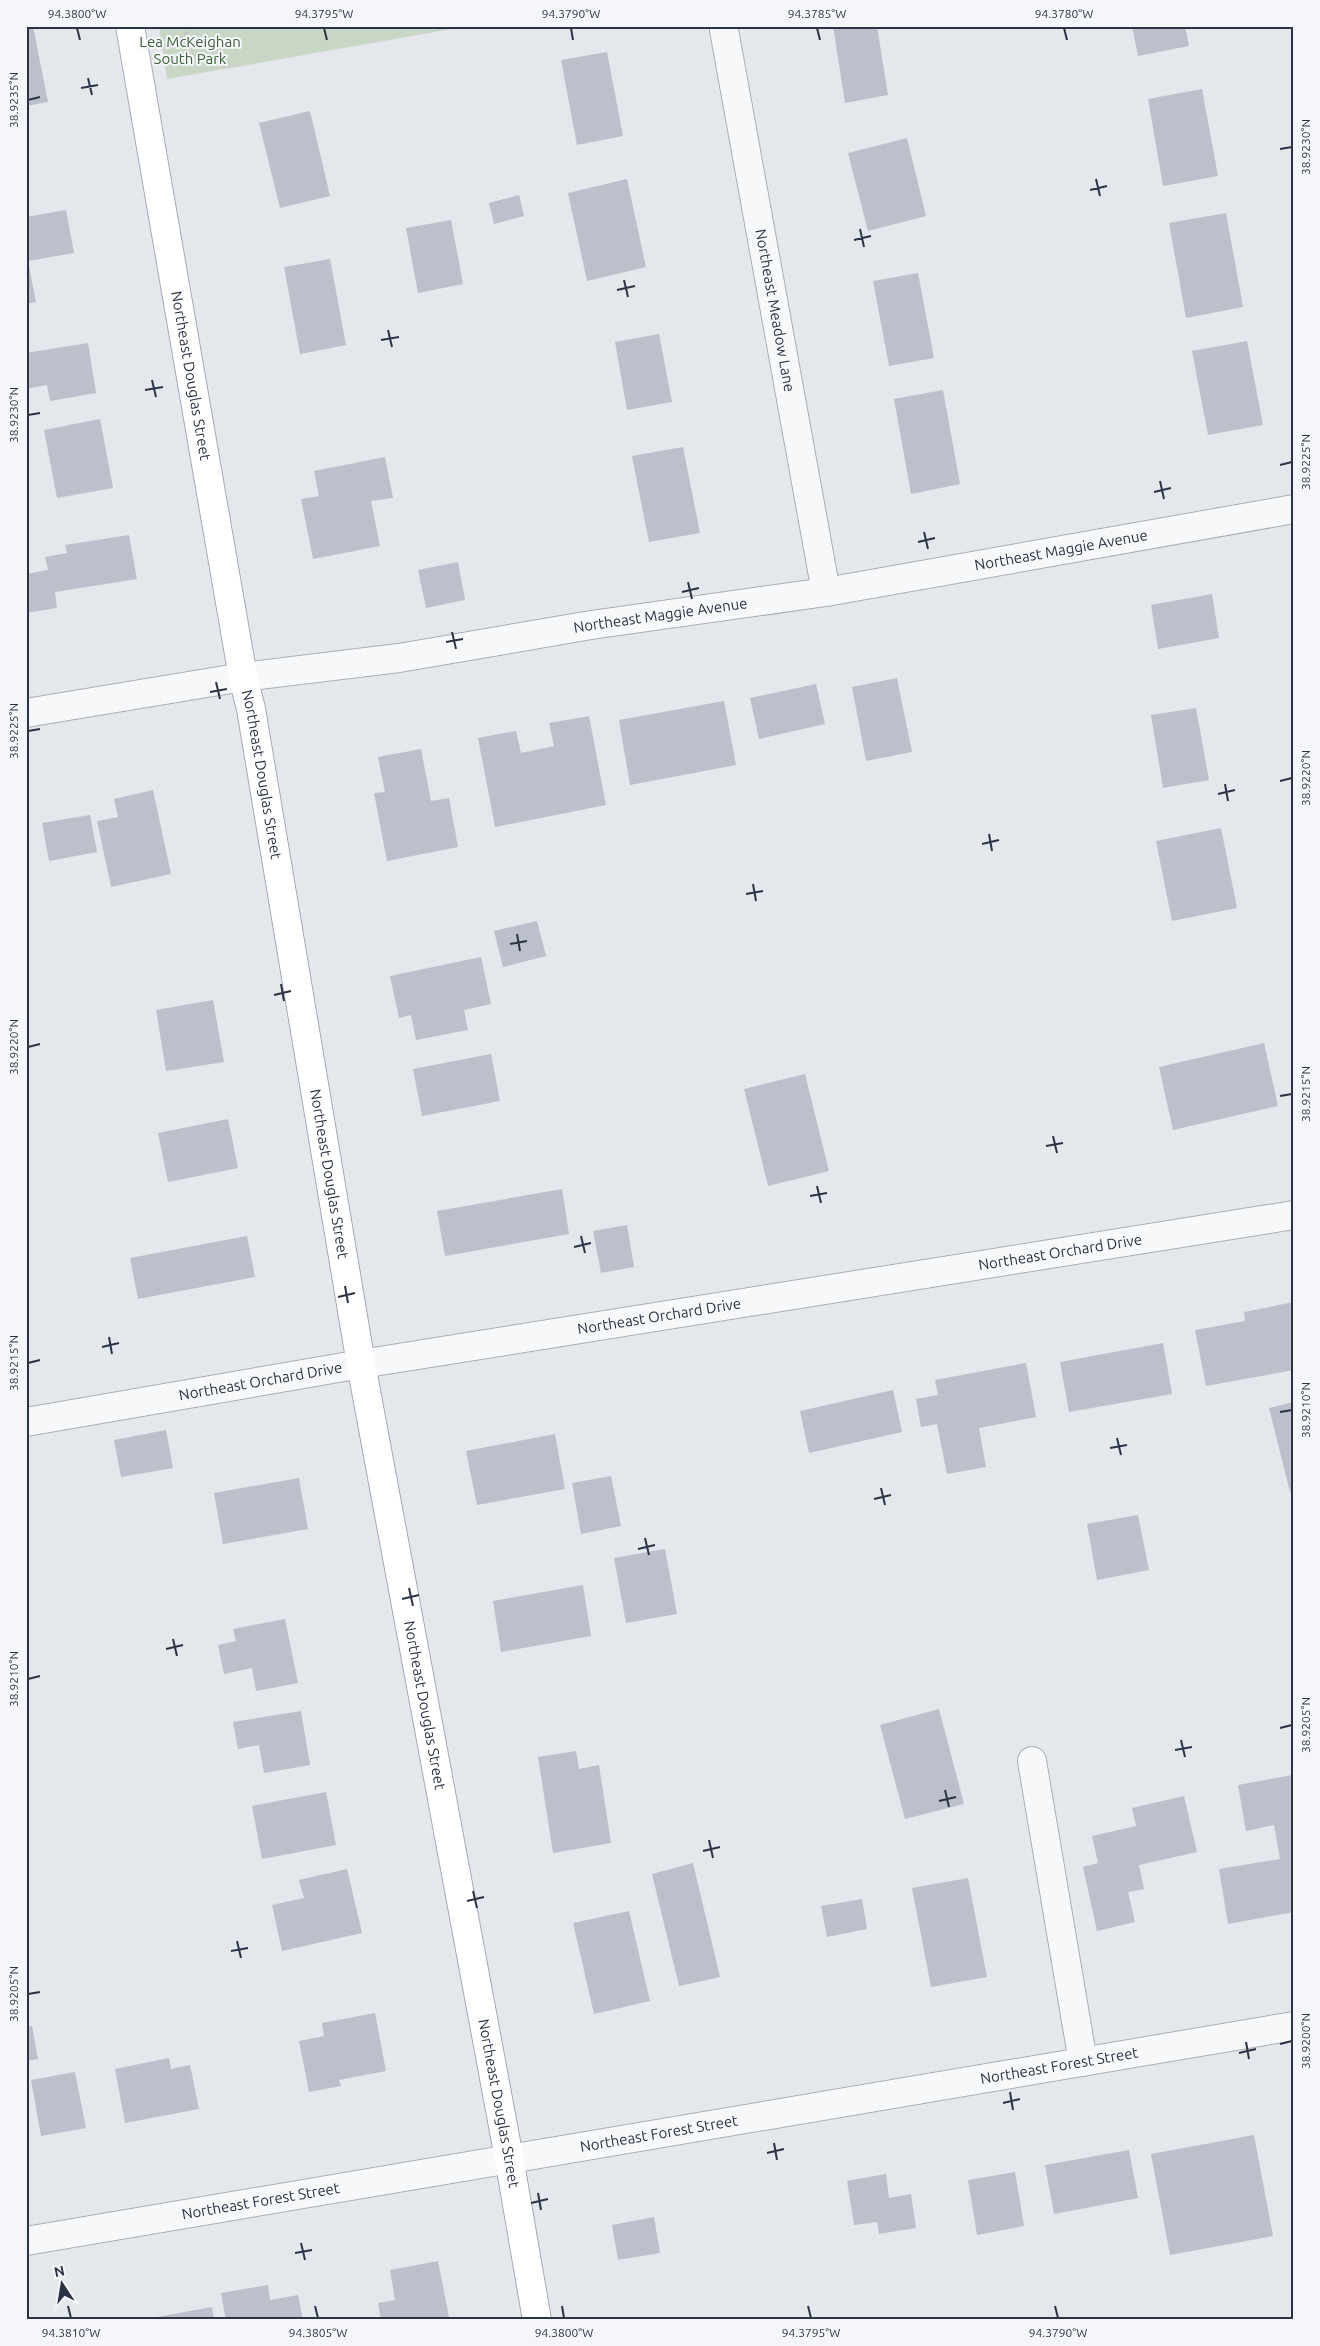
<svg xmlns="http://www.w3.org/2000/svg" width="1320" height="2346" font-family="Ubuntu,sans-serif">
<rect width="100%" height="100%" fill="#e4e7ec"/>
<path fill="#c9d6c5" d="M159,26H469L167,79Z"/>
<path fill="#bbc0ca" d="M26,26H33L48,102L26,106Z
M833,26H877L888,95L845,103Z
M1132,26H1185L1189,46L1138,56Z
M607,52L623,136L577,145L561,60Z
M1202,89L1218,176L1163,186L1148,99Z
M310,111L330,196L280,208L259,123Z
M907,138L926,216L868,231L848,153Z
M627,179L646,267L587,281L568,193Z
M519,195L524,216L494,224L489,203Z
M66,210L74,253L28,261L36,302L26,304V217Z
M1226,213L1243,307L1186,318L1169,223Z
M451,220L463,284L418,293L406,228Z
M330,259L346,345L300,354L284,267Z
M918,273L934,358L889,366L873,281Z
M659,334L672,402L627,410L615,342Z
M1247,341L1263,425L1208,435L1192,351Z
M88,343L96,393L50,401L47,385L26,389V353Z
M943,390L960,484L911,494L894,399Z
M100,419L113,488L57,498L44,430Z
M683,447L700,533L649,542L632,456Z
M385,457L393,498L371,501L380,546L313,559L301,499L319,496L314,471Z
M129,535L137,579L55,592L57,608L26,613V574L48,570L45,557L67,553L65,545Z
M458,562L465,600L426,608L418,570Z
M1212,594L1219,638L1158,649L1151,605Z
M897,678L912,752L866,761L852,687Z
M816,684L825,724L759,739L750,698Z
M724,701L736,765L630,785L619,720Z
M1196,708L1209,780L1163,788L1151,715Z
M589,716L606,805L495,827L478,738L516,731L521,753L554,746L549,723Z
M421,749L431,801L449,798L458,847L387,861L374,793L385,792L378,757Z
M153,790L171,874L111,887L97,821L118,817L114,799Z
M90,815L97,852L49,861L42,823Z
M1221,828L1237,908L1172,921L1156,841Z
M537,921L546,956L503,967L494,931Z
M481,957L491,1004L464,1010L468,1030L416,1040L411,1015L399,1018L390,976Z
M213,1000L224,1062L166,1071L156,1010Z
M1264,1043L1278,1106L1173,1130L1159,1067Z
M491,1054L500,1101L422,1116L413,1069Z
M805,1074L829,1171L768,1186L744,1089Z
M228,1119L238,1168L168,1182L158,1133Z
M562,1189L569,1234L445,1256L437,1211Z
M627,1225L634,1267L601,1273L593,1231Z
M247,1236L255,1277L138,1299L130,1258Z
M1294,1302V1370L1206,1386L1195,1330L1245,1321L1244,1312Z
M1163,1343L1172,1394L1069,1412L1060,1362Z
M1026,1363L1036,1417L979,1428L986,1467L947,1474L937,1424L921,1427L916,1399L938,1395L935,1380Z
M893,1390L902,1432L809,1453L800,1411Z
M1294,1402V1491L1290,1492L1269,1408Z
M166,1430L173,1468L121,1477L114,1440Z
M555,1434L565,1489L477,1505L466,1451Z
M611,1476L621,1526L581,1534L572,1483Z
M299,1478L308,1529L223,1544L214,1493Z
M1138,1515L1149,1570L1097,1580L1087,1524Z
M665,1549L677,1614L626,1623L614,1558Z
M583,1585L591,1636L501,1652L493,1601Z
M285,1619L298,1683L256,1691L252,1668L224,1674L218,1645L236,1641L233,1629Z
M939,1709L964,1804L905,1819L880,1725Z
M301,1711L310,1765L264,1773L259,1745L238,1749L233,1722Z
M576,1751L579,1769L599,1765L611,1843L553,1853L538,1757Z
M1292,1775L1294,1912L1228,1924L1219,1869L1280,1859L1274,1825L1246,1831L1238,1785Z
M326,1792L336,1845L262,1859L252,1806Z
M1184,1796L1197,1852L1139,1865L1144,1889L1128,1892L1135,1922L1097,1931L1083,1867L1098,1863L1092,1836L1136,1826L1132,1808Z
M693,1863L720,1977L679,1986L652,1874Z
M347,1869L362,1933L282,1951L272,1905L304,1898L299,1880Z
M968,1878L987,1977L931,1987L912,1888Z
M862,1899L867,1929L827,1937L821,1906Z
M629,1911L650,2001L594,2014L573,1923Z
M375,2013L386,2071L339,2080L341,2086L309,2092L299,2041L324,2036L322,2023Z
M32,2026L38,2059L26,2061V2027Z
M169,2058L171,2069L190,2065L199,2109L125,2123L115,2069Z
M75,2072L86,2128L41,2136L31,2080Z
M1254,2135L1273,2236L1170,2255L1151,2154Z
M1129,2150L1138,2198L1054,2214L1045,2165Z
M1015,2172L1024,2226L977,2235L968,2180Z
M886,2174L889,2198L911,2194L916,2228L879,2234L877,2222L854,2225L847,2181Z
M654,2217L660,2253L618,2260L612,2225Z
M438,2261L449,2317L431,2320H381L378,2303L395,2300L390,2270Z
M268,2285L270,2300L298,2295L303,2320H226L221,2293Z
M212,2307L214,2320H158L157,2317Z"/>
<g fill="none" stroke-linecap="round" stroke-linejoin="round">
<defs>
<g id="minor">
<path id="s1" d="M724,30L826,592"/>
<path id="s2" d="M26,713L243,677L399,658L591,625L826,592L1294,509"/>
<path id="s3" d="M26,1422L361,1364L1294,1215"/>
<path d="M1032,1761L1083,2062"/>
<path id="s4" d="M26,2241L1294,2026"/>
</g>
<g id="major">
<path id="s5" d="M130,26L243,677L251,709L361,1364L509,2158L537,2320"/>
</g>
</defs>
<use href="#minor" stroke="#a9aeb7" stroke-width="30"/>
<use href="#major" stroke="#a3abb8" stroke-width="30"/>
<path stroke="#c2c5cb" stroke-width="3" stroke-dasharray="4 4" stroke-linecap="butt" d="M179,40L193,26"/>
<use href="#minor" stroke="#f7f8fa" stroke-width="28"/>
<use href="#major" stroke="#fff" stroke-width="28"/>
</g>
<path fill="none" stroke="#2b3445" stroke-width="2" d="M77,28L80,40M324,28L327,40M571,28L573,40M817,28L820,40M1064,28L1067,40M88,78L92,95M81,88L98,85M28,100L40,97M1280,149L1292,147M1096,179L1100,196M1090,190L1107,186M860,229L864,247M854,240L871,236M624,280L628,297M617,290L635,286M388,330L392,347M381,340L399,337M152,380L156,397M145,390L163,387M28,415L40,413M1280,465L1292,462M1160,481L1164,499M1154,492L1171,488M924,532L928,549M918,542L935,538M688,582L692,599M682,592L699,588M452,632L456,649M446,642L463,639M216,682L220,699M210,692L227,689M28,731L40,729M1280,781L1292,778M1225,784L1228,801M1218,794L1235,790M989,834L992,851M982,844L999,840M753,884L756,901M746,894L763,891M517,934L520,951M510,944L527,941M281,984L284,1001M274,995L291,991M28,1047L40,1044M1280,1096L1292,1094M1053,1136L1057,1153M1046,1146L1063,1143M817,1186L821,1203M810,1196L827,1193M581,1236L585,1253M574,1247L591,1243M345,1286L348,1303M338,1297L355,1293M109,1337L112,1354M102,1347L119,1343M28,1363L40,1360M1280,1412L1292,1410M1117,1438L1121,1455M1110,1448L1127,1445M881,1488L885,1505M874,1499L891,1495M645,1538L649,1555M638,1549L655,1545M409,1588L413,1606M402,1599L419,1595M173,1639L177,1656M166,1649L183,1645M28,1679L40,1676M1280,1728L1292,1725M1181,1740L1185,1757M1175,1750L1192,1747M945,1790L949,1807M939,1801L956,1797M709,1840L713,1858M703,1851L720,1847M473,1891L477,1908M467,1901L484,1897M237,1941L241,1958M231,1951L248,1948M28,1994L40,1992M1246,2042L1249,2059M1280,2044L1292,2041M1239,2053L1256,2049M1010,2092L1013,2110M1003,2103L1020,2099M774,2143L777,2160M767,2153L784,2149M538,2193L541,2210M531,2203L548,2199M301,2243L305,2260M295,2253L312,2250M68,2306L71,2318M315,2306L318,2318M562,2306L564,2318M808,2306L811,2318M1055,2306L1058,2318"/>
<g text-anchor="middle" stroke-width="4" stroke-linejoin="round" paint-order="stroke">
<g font-size="15" fill="#3f6138" stroke="#f4f6f9">
<text x="190" y="47">Lea McKeighan<tspan x="190" dy="17">South Park</tspan></text>
</g>
<g font-size="15" fill="#2b3445" stroke="#f4f6f9">
<text dy="5" stroke="none"><textPath href="#s1" startOffset="285">Northeast Meadow Lane</textPath></text>
<text dy="5" stroke="none"><textPath href="#s5" startOffset="355">Northeast Douglas Street</textPath></text>
<text dy="5" stroke="none"><textPath href="#s2" startOffset="1048">Northeast Maggie Avenue</textPath></text>
<text dy="5" stroke="none"><textPath href="#s2" startOffset="642">Northeast Maggie Avenue</textPath></text>
<text dy="5" stroke="none"><textPath href="#s5" startOffset="760">Northeast Douglas Street</textPath></text>
<text dy="5" stroke="none"><textPath href="#s5" startOffset="1165">Northeast Douglas Street</textPath></text>
<text dy="5" stroke="none"><textPath href="#s3" startOffset="1048">Northeast Orchard Drive</textPath></text>
<text dy="5" stroke="none"><textPath href="#s3" startOffset="642">Northeast Orchard Drive</textPath></text>
<text dy="5" stroke="none"><textPath href="#s3" startOffset="238">Northeast Orchard Drive</textPath></text>
<text dy="5" stroke="none"><textPath href="#s5" startOffset="1705">Northeast Douglas Street</textPath></text>
<text dy="5" stroke="none"><textPath href="#s4" startOffset="1048">Northeast Forest Street</textPath></text>
<text dy="5" stroke="none"><textPath href="#s5" startOffset="2110">Northeast Douglas Street</textPath></text>
<text dy="5" stroke="none"><textPath href="#s4" startOffset="642">Northeast Forest Street</textPath></text>
<text dy="5" stroke="none"><textPath href="#s4" startOffset="238">Northeast Forest Street</textPath></text>
</g>
</g>
<rect width="1320" height="2346" fill="none" stroke="#f4f6f9" stroke-width="55"/>
<g transform="translate(62 2284) rotate(348)" stroke="#f4f6f9" stroke-width="4" paint-order="stroke">
<path d="M0-4L9 19L0 12L-9 19Z" fill="#2b3445"/>
<text y="-8" font-size="14" font-weight="bold" text-anchor="middle" fill="#2b3445">N</text>
</g>
<rect x="28" y="28" width="1264" height="2290" fill="none" stroke="#2b3445" stroke-width="2"/>
<g font-size="12" text-anchor="middle" fill="#2b3445">
<text x="77" y="18">94.3800°W</text>
<text x="324" y="18">94.3795°W</text>
<text x="571" y="18">94.3790°W</text>
<text x="817" y="18">94.3785°W</text>
<text x="1064" y="18">94.3780°W</text>
<text transform="translate(14 100) rotate(-90)" y="4">38.9235°N</text>
<text transform="translate(1306 147) rotate(-90)" y="4">38.9230°N</text>
<text transform="translate(14 415) rotate(-90)" y="4">38.9230°N</text>
<text transform="translate(1306 462) rotate(-90)" y="4">38.9225°N</text>
<text transform="translate(14 731) rotate(-90)" y="4">38.9225°N</text>
<text transform="translate(1306 778) rotate(-90)" y="4">38.9220°N</text>
<text transform="translate(14 1047) rotate(-90)" y="4">38.9220°N</text>
<text transform="translate(1306 1094) rotate(-90)" y="4">38.9215°N</text>
<text transform="translate(14 1363) rotate(-90)" y="4">38.9215°N</text>
<text transform="translate(1306 1410) rotate(-90)" y="4">38.9210°N</text>
<text transform="translate(14 1679) rotate(-90)" y="4">38.9210°N</text>
<text transform="translate(1306 1725) rotate(-90)" y="4">38.9205°N</text>
<text transform="translate(14 1994) rotate(-90)" y="4">38.9205°N</text>
<text transform="translate(1306 2041) rotate(-90)" y="4">38.9200°N</text>
<text x="71" y="2337">94.3810°W</text>
<text x="318" y="2337">94.3805°W</text>
<text x="564" y="2337">94.3800°W</text>
<text x="811" y="2337">94.3795°W</text>
<text x="1058" y="2337">94.3790°W</text>
</g>
</svg>
